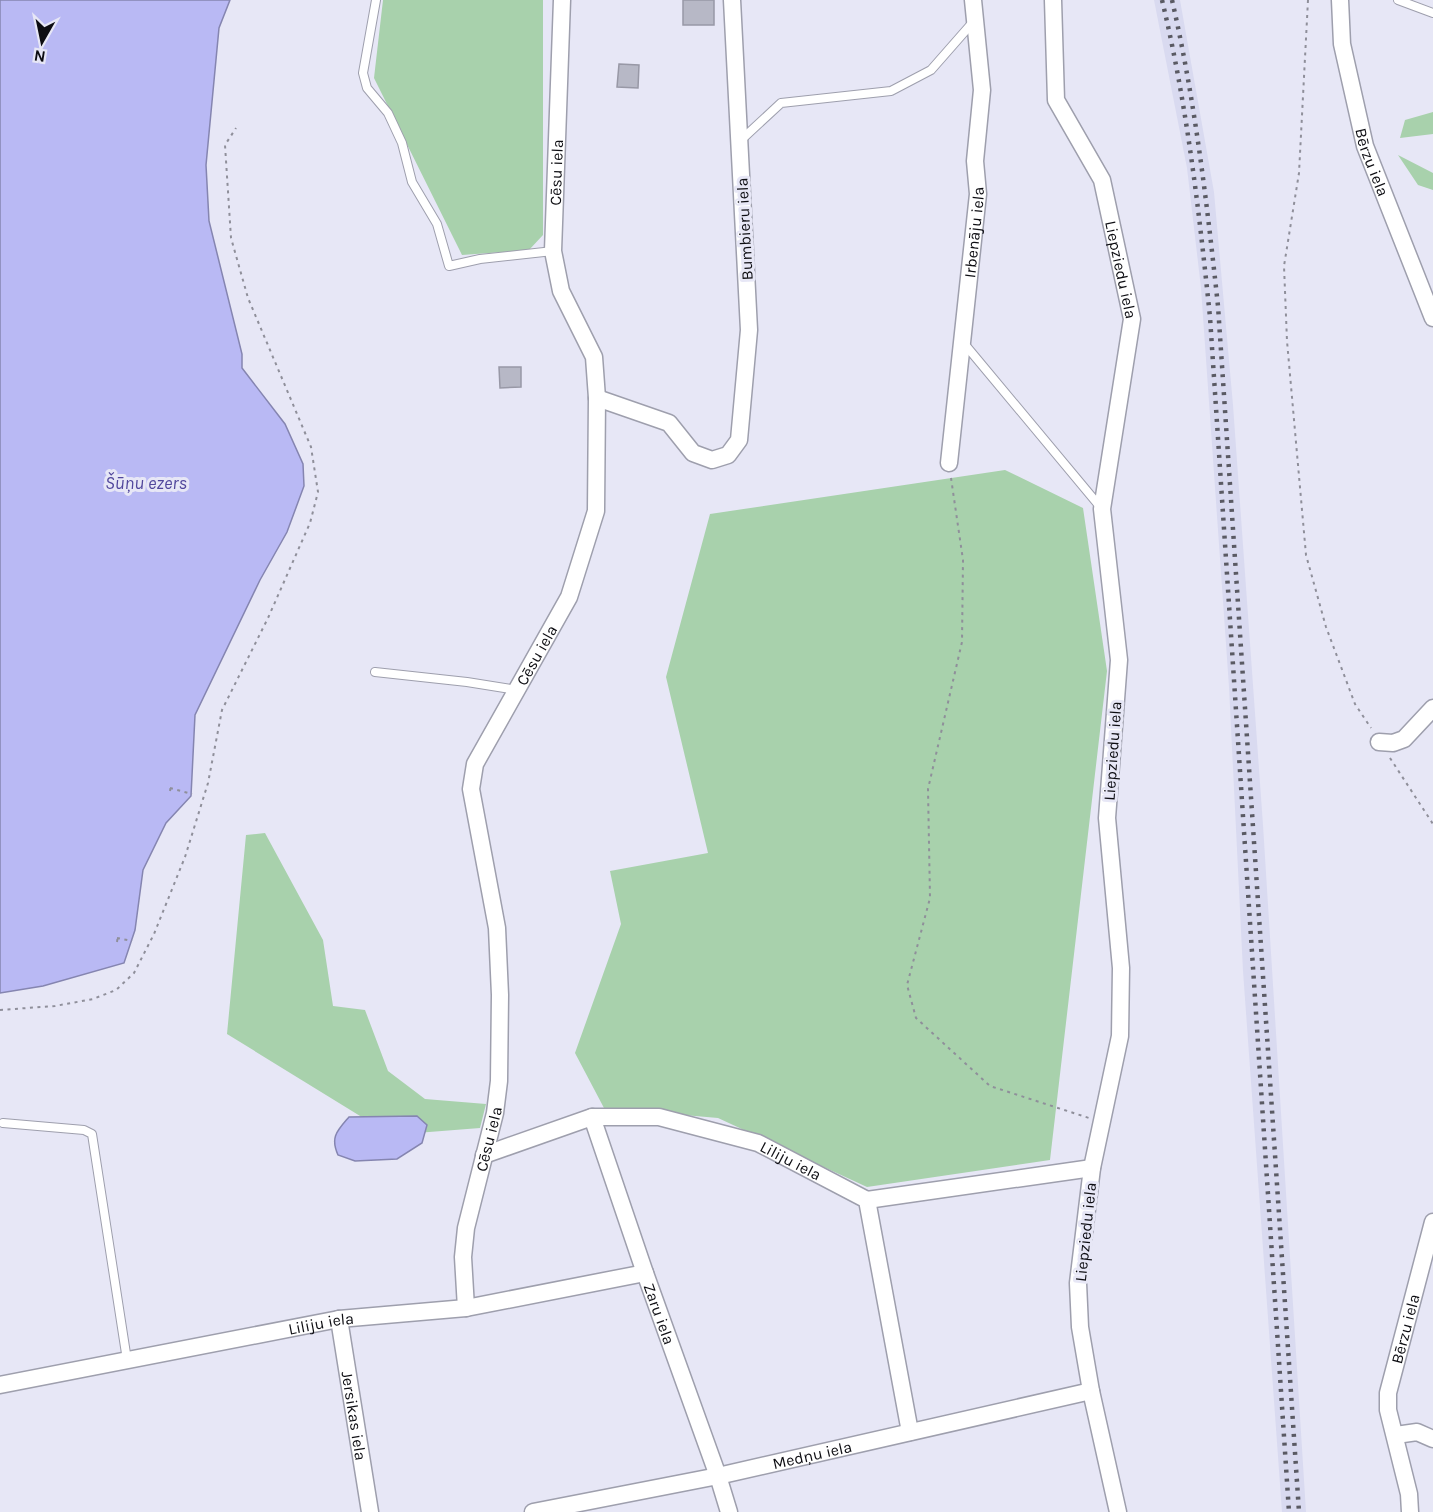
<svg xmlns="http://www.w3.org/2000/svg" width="1433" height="1512" font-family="Karla,sans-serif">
<rect width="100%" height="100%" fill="#e7e7f6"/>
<path fill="#d9daf0" d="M1154,0H1180L1214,192L1233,405L1263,825L1306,1512H1282L1243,971L1229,687L1201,288L1187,168Z"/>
<path fill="#a8d1ac" d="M383,0H543V235L529,250L462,255L374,78Z
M1433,112V134L1400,138L1405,120Z
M1398,155L1433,173V190L1418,185Z
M1005,470L1083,508L1107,671L1050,1160L867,1187L718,1118L604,1108L575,1053L621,924L610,871L708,853L666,677L710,514Z
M265,833L323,940L333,1006L365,1010L388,1071L425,1099L486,1104L480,1128L391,1135L227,1034L246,835Z"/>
<path fill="#b9b9f4" stroke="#8585b0" stroke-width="1.5" d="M0,0H230L219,28L206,165L209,221L242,354V368L285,424L303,464L304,486L287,532L260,580L195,715L191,796L166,823L143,870L135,930L124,963L43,986L0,993Z
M417,1116L427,1125L422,1143L397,1159L355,1161L338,1155C330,1137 337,1131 349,1117Z"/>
<path fill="#b7b8c6" stroke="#9898a6" stroke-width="1.5" d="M683,0H714V25H683Z
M619,64L639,65L638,88L617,87Z
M499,367H521V387L500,388Z"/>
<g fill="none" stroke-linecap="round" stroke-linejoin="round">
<defs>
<path id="lane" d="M376,0L363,73L367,88L388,113L402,143L412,182L437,224L449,266L480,259L553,251
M1398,0L1433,13
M740,141L781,103L891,91L931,70L974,21
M962,341L1102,509
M375,672L467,682L517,690
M3,1123L84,1130L92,1134L127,1360"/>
<g id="street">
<path id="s1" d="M1053,0L1056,100L1102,180L1132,319L1102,509L1119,660L1107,818L1121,968L1120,1036L1092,1168L1078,1283L1080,1327L1091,1391L1118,1512"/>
<path id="s2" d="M1340,0L1342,44L1365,146L1433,318"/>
<path d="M597,398L669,423L693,453L712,460L728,455L739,440L749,330L732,0"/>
<path id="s3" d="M949,463L978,194L975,161L982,90L973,0"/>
<path d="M1379,742L1393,743L1404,739L1433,708"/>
<path id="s4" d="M592,1117L645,1273L718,1476L729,1512"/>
<path id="s5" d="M484,1155L592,1117H659L758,1143L867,1200L910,1432"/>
<path d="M867,1200L1092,1168"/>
<path id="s6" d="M466,1308L463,1257L466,1228L495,1113L499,1081L500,995L497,928L471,789L475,764L569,597L596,511L597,398L594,357L561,291L553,251L562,0"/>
<path id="s7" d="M339,1319L370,1512"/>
<path id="s8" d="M0,1385L339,1319L466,1308L645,1273"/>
<path d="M1396,1435L1417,1432L1433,1439"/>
<path id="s9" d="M533,1512L718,1476L1091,1391"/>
<path id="s10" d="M1410,1512L1409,1494L1388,1410V1393L1433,1222"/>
</g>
</defs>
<use href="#lane" stroke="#9e9fad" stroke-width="10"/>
<use href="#street" stroke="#9e9fad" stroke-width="19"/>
<path stroke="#8f8f9a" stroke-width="2" stroke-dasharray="3 4.5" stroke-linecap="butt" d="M1308,0L1299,173L1284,266L1287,341L1306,555L1326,627L1355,704L1371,728
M951,478L963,560L962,642L928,789L930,898L907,985L916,1018L990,1086L1089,1118
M1390,758L1433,824
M170,788L192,794
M170,791L171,785
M117,938L132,941
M117,942L118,935
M0,1010L55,1006L93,999L116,990L134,973L154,934L185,857L208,783L222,710L268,618L310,523L318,492L311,447L248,298L231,238L225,145L236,128"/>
<use href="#lane" stroke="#fff" stroke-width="8"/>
<use href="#street" stroke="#fff" stroke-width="16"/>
<path stroke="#5a5a63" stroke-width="4.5" stroke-dasharray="3 6" stroke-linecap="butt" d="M1162,0C1187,104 1199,211 1210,317L1289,1512
M1172,0C1195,100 1207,204 1218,306L1299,1512"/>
</g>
<g text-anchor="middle" stroke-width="6" stroke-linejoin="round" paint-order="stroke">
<g font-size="16" fill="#0d0d12" stroke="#e7e7f6">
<text dy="6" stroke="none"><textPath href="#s2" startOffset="166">Bērzu iela</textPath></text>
<text dy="6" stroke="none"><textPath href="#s6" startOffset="1180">Cēsu iela</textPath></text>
<text transform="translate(744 229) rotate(-93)" y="6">Bumbieru iela</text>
<text dy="6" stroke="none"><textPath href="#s3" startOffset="232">Irbenāju iela</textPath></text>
<text dy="6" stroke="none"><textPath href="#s1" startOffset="284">Liepziedu iela</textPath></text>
<text dy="6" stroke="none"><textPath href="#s6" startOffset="676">Cēsu iela</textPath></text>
<text transform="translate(1112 751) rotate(-86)" y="6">Liepziedu iela</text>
<text dy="6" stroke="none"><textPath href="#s6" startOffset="172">Cēsu iela</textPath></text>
<text dy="6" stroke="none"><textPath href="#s5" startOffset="321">Liliju iela</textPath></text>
<text transform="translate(1085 1232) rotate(-84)" y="6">Liepziedu iela</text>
<text dy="6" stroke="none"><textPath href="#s4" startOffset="208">Zaru iela</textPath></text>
<text dy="6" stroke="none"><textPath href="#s8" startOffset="327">Liliju iela</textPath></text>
<text dy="6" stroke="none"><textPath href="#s10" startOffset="188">Bērzu iela</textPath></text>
<text dy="6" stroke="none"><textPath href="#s7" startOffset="98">Jersikas iela</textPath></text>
<text dy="6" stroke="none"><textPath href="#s9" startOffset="285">Medņu iela</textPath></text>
</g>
<g font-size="18" font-style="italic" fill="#51479c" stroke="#e7e7f6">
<text x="146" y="489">Šūņu ezers</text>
</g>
</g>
<g transform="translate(42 42) rotate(189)" stroke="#e7e7f6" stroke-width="4.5" paint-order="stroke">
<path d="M0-4.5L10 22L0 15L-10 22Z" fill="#0d0d12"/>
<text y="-9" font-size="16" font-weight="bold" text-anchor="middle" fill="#0d0d12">N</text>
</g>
</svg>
